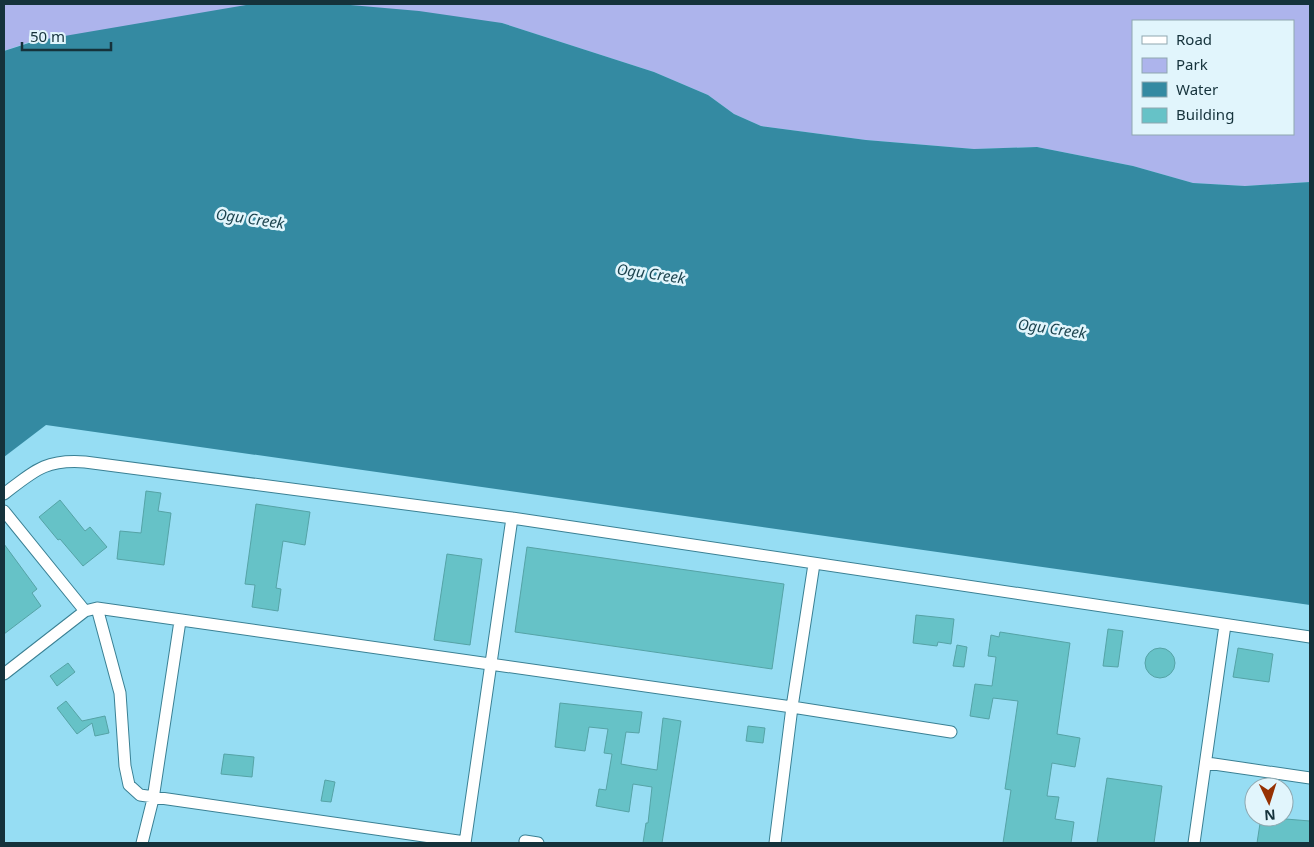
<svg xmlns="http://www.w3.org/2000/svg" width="1314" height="847" font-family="'Noto Sans',sans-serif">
<rect width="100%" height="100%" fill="#96ddf3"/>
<path fill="#adb4ec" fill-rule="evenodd" d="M4,4H1310V182L1245,186L1193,183L1133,166L1037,147L974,149L866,140L761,126L734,114L708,95L654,72L502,23L35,40L4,51ZM1133,21H1293V134H1133Z"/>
<path fill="#348aa2" d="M339,4L419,11L502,23L654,72L708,95L734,114L761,126L866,140L974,149L1037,147L1133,166L1193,183L1245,186L1310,182V605L46,425L4,457V51L35,41L246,5Z"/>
<path fill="#66c2c7" stroke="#55a3a6" d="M146,491L161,493L158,511L171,513L164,565L117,559L120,531L141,533Z
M60,500L85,531L90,527L107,547L83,566L60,539L58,540L39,517Z
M256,504L310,512L305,545L283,541L276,588L281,589L278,611L252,607L255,585L245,584Z
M4,544L37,589L32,593L41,606L4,634Z
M527,547L784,584L772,669L515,632Z
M447,554L482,559L470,645L434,640Z
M916,615L954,619L951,644L938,642L937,646L913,643Z
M1108,629L1123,631L1118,667L1103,666Z
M1000,632L1070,643L1057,734L1080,738L1075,767L1052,763L1047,796L1059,797L1055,819L1074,822L1071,843H1003L1011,790L1005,789L1018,701L993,698L989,719L970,716L975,684L992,686L996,657L988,656L991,635L999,637Z
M957,645L967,647L964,667L953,666Z
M1145 663a15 15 0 1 1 30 0a15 15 0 1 1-30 0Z
M1238,648L1273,654L1269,682L1233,677Z
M68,663L75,672L57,686L50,676Z
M66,701L82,721L105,716L109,733L95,736L92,723L77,734L57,708Z
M560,703L642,712L639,733L626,732L621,764L638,767L657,770L663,718L681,721L662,843H643L646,823H648L652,787L633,784L629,812L596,806L599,789L606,790L612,754L604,753L608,729L589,727L585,751L555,747Z
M748,726L765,728L763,743L746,741Z
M224,754L254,757L252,777L221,774Z
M1107,778L1162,786L1154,843H1097Z
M325,780L335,782L331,802L321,801Z
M1261,817L1310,821V843H1257Z"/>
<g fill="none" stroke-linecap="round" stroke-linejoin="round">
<defs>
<path id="minor" d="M4,494C34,471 45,459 85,462L512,518L1310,637
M4,511L85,611
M97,608L120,693L125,766L129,785L140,795L465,842
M4,674L85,611L97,608L792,707L951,732
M1207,763L1310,778
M525,841L538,843
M142,843L153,799L180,621
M465,843L512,518
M775,843L792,707L814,564
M1194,843L1225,625"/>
</defs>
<use href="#minor" stroke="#3a8094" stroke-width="13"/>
<use href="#minor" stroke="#fff" stroke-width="11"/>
</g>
<g text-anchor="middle" stroke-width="5" stroke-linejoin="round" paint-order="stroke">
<g font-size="15" font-style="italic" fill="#1d444f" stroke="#e1f5fc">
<text transform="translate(250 219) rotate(8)" y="5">Ogu Creek</text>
<text transform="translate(651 274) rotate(8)" y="5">Ogu Creek</text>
<text transform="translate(1052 329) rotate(8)" y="5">Ogu Creek</text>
</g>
</g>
<rect width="1314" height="847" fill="none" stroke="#15323b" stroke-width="10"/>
<rect x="1132" y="20" width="162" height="115" fill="#e1f5fc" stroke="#8fa7af"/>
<rect x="1142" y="36" width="25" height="8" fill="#ffffff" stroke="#8fa7af"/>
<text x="1176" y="45" font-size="15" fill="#15323b">Road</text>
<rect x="1142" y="58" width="25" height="15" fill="#adb4ec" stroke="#8fa7af"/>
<text x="1176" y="70" font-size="15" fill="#15323b">Park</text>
<rect x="1142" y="82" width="25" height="15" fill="#348aa2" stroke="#8fa7af"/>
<text x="1176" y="95" font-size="15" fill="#15323b">Water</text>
<rect x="1142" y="108" width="25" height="15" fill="#66c2c7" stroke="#8fa7af"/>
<text x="1176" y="120" font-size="15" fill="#15323b">Building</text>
<g transform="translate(1269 802) rotate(176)"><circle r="24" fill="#e1f5fc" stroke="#8fa7af"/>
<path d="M0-4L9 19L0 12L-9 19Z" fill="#963102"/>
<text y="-8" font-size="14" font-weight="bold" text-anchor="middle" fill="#15323b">N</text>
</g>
<path d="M22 42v8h89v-8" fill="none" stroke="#15323b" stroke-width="2.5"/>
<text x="30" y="42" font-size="15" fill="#15323b" stroke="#e1f5fc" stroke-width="4" paint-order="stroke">50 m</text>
</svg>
